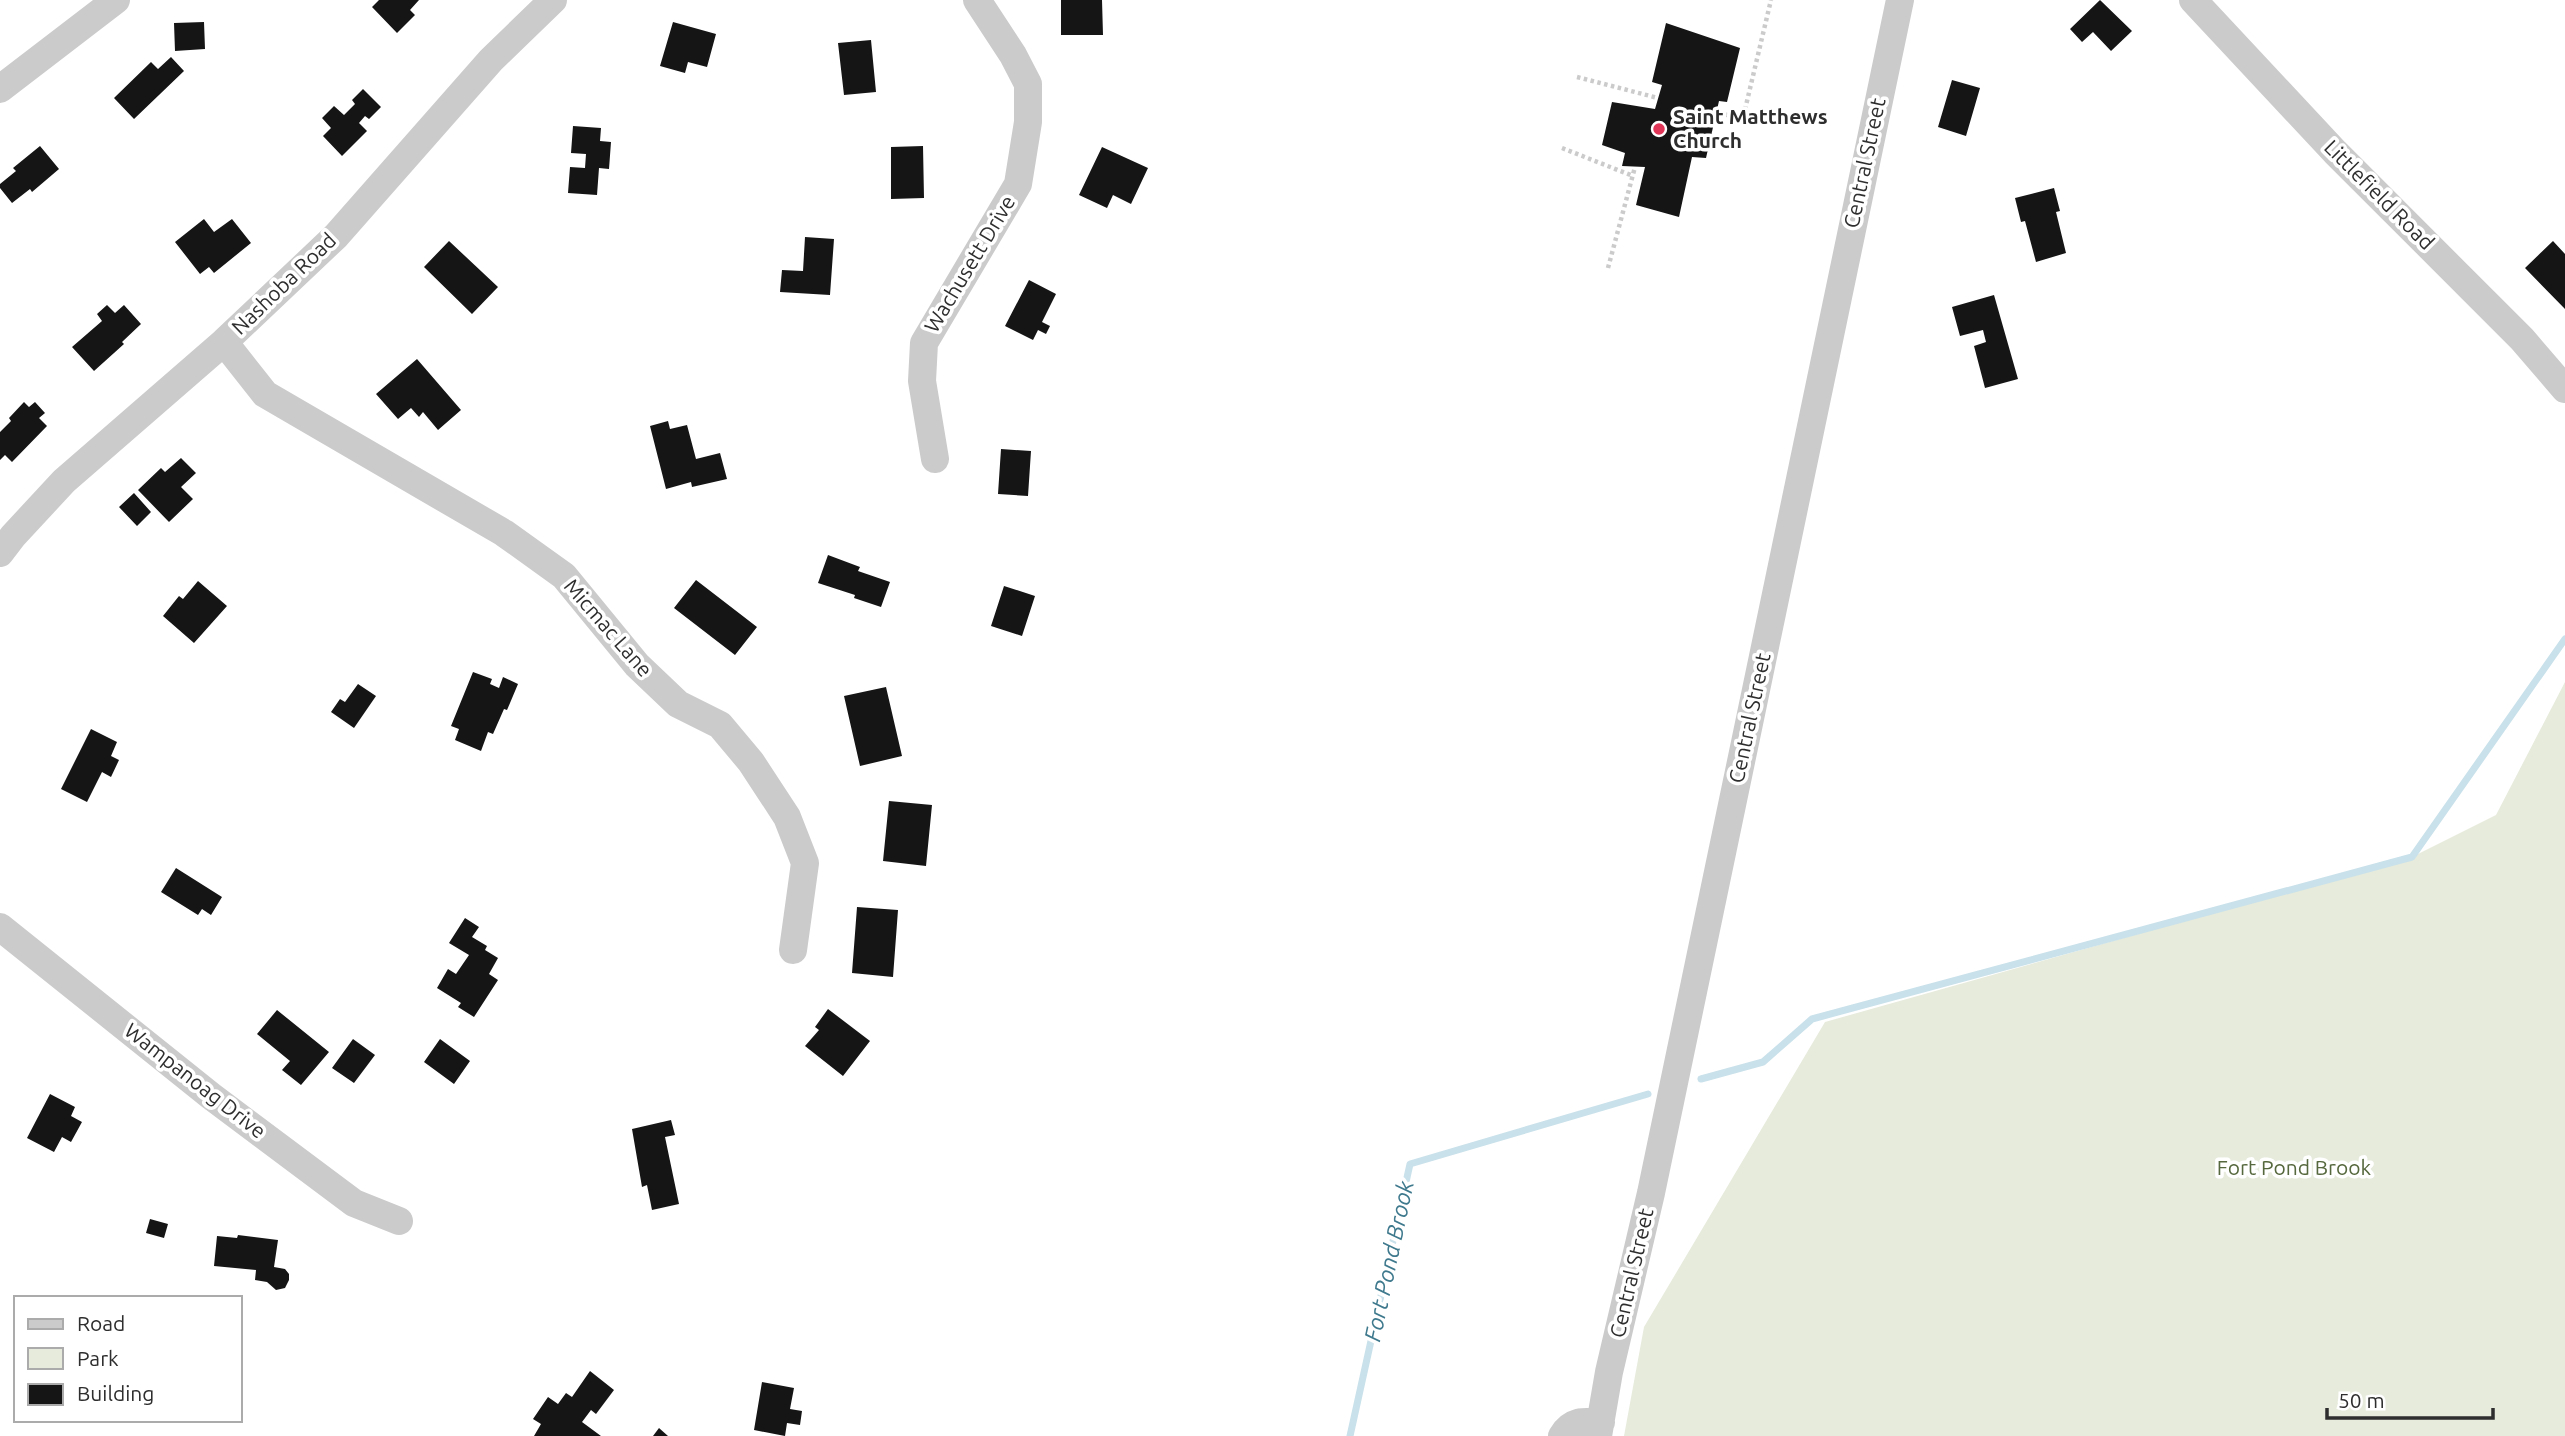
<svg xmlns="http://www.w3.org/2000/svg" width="2565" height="1436" font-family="Ubuntu,sans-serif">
<rect width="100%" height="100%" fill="#fff"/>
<path fill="#e6ebdc" d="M2565,682V1436H1624L1644,1327L1825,1022L2412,857L2496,815Z"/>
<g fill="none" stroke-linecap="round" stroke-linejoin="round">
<path stroke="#c9e1ea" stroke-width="7" d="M1701,1079L1763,1062L1812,1019L2412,857L2565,639
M1350,1436L1410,1164L1648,1094"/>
</g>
<path fill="#151515" d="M379,0H419L410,10L415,15L397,33L372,7Z
M1061,0H1102L1103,35H1061Z
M2100,0L2132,31L2111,51L2093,32L2082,42L2070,29Z
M204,22L205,49L175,51L174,23Z
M673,22L716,34L707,67L688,62L685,73L660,66Z
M1666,23L1740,48L1727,102L1719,101L1706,158L1692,157L1679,217L1636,205L1645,167L1622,166L1625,153L1602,145L1612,102L1655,109L1662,85L1652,82Z
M871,40L876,92L844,95L838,43Z
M171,57L184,71L134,119L114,98L151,62L158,69Z
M1952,80L1980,88L1966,136L1938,127Z
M363,89L381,107L369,119L365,116L359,123L367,131L342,156L323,136L331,128L322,118L334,106L344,115L355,104L352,100Z
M573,126L601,128L600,141L611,142L609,169L599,168L597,195L568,193L570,167L585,168L586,154L571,153Z
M40,146L59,169L32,192L30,189L12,203L0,188V184L16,171L13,168Z
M923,146L924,198L891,199V147Z
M1102,147L1148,168L1131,204L1113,195L1107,208L1079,195Z
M2054,188L2060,211L2056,212L2066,253L2036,262L2025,221L2021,222L2015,198Z
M204,219L214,232L232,219L251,243L214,273L209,267L200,274L175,242Z
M805,237L834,239L830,295L780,292L782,270L803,271Z
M449,241L498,287L472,314L424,267Z
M2553,241L2565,254V309L2525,268Z
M1029,280L1056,294L1042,322L1050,326L1046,334L1038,330L1033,340L1005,326Z
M1994,295L2018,379L1985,388L1974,346L1986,342L1983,330L1960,336L1952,307Z
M107,305L115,313L124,305L141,324L122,342L124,344L94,371L72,347L102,321L97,314Z
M417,359L461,410L438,430L423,412L419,417L411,408L398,419L376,394Z
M24,402L29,407L35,402L45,413L39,418L47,426L12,462L5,455L0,460V432L11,421L9,418Z
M668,421L670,429L687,425L696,459L720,453L727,479L692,487L691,482L666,489L650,426Z
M1001,449L1031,451L1028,496L998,494Z
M181,458L196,473L181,487L193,499L169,522L138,490L161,468L165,472Z
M134,493L151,512L137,526L119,507Z
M828,555L860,567L858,571L890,582L881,607L854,598L855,595L818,583Z
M696,580L757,627L735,655L674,608Z
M198,581L227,606L194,643L163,616L179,596L183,599Z
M1004,586L1035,596L1022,636L991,626Z
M473,672L492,679L490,684L499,688L503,677L518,684L507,710L504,709L493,734L488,732L481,751L455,740L459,729L451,726Z
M358,684L376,696L354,728L331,712L340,699L345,702Z
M886,687L902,756L860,766L844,696Z
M91,729L117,742L111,756L119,760L111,777L102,772L87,802L61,789Z
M889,801L932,805L926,866L883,861Z
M176,868L222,897L211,915L202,909L198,915L161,892Z
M857,907L898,910L893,977L852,973Z
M465,918L479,927L472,937L487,946L485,950L498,958L489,974L498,980L474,1017L458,1007L461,1003L437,988L448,969L456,974L469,955L449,943Z
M828,1009L870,1041L843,1076L805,1046L819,1030L815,1027Z
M277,1010L329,1052L301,1085L282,1070L290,1061L257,1034Z
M353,1039L375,1055L354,1083L332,1068Z
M440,1039L470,1061L454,1084L424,1062Z
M50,1094L75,1107L71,1116L82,1122L71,1142L62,1137L54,1152L27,1138Z
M671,1120L675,1135L665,1137L679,1204L652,1210L647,1185L642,1187L632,1129Z
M150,1219L168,1224L164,1238L146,1233Z
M238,1235L278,1240L274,1267L285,1269L289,1274V1280L285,1288L276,1290L267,1282L255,1280L256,1270L214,1266L217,1236L237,1238Z
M590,1371L614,1390L596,1414L591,1410L582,1422L601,1436H534L541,1424L533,1419L548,1397L558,1404L566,1393L572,1397Z
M762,1382L794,1388L790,1409L802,1411L800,1425L787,1423L785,1436L754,1430Z
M659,1428L668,1436H653Z"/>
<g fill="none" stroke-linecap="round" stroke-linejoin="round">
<path stroke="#cbcbcb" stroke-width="4.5" stroke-dasharray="3.5 3.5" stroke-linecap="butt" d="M1577,77L1658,98
M1717,113L1743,118L1771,0
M1562,148L1633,176
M1608,268L1635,167"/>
<path stroke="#cbcbcb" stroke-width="28" d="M2193,0L2335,152L2522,339L2565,389
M0,89L116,0
M224,342L265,394L504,533L564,576L637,665L678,704L720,725L751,762L787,817L805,863L793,950
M935,459L922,381L924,343L1018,184L1028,122V84L1013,55L977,0
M0,553L13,536L64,481L224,342L336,236L491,60L553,0
M0,927L211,1096L354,1203L399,1221
M1562,1436C1571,1420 1584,1421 1601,1422
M1598,1436L1609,1372L1651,1193L1900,0"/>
</g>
<circle fill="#e03557" stroke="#fff" stroke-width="2.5" cx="1659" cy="129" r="7"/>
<g text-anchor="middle" stroke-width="7" stroke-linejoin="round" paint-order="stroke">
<g font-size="21" font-weight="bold" fill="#2e2e2e" stroke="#fff" text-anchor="start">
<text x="1673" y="124">Saint Matthews<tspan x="1673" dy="24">Church</tspan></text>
</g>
<g font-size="21" fill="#2e2e2e" stroke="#fff">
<text transform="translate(1865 163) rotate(-78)" y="7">Central Street</text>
<text transform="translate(2379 195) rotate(45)" y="7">Littlefield Road</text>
<text transform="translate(970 264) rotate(-59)" y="7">Wachusett Drive</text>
<text transform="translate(284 284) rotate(-44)" y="7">Nashoba Road</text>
<text transform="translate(608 628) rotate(49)" y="7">Micmac Lane</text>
<text transform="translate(1750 718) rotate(-78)" y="7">Central Street</text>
<text transform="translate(195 1081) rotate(38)" y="7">Wampanoag Drive</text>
<text transform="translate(1632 1273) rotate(-77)" y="7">Central Street</text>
</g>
<g font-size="21" fill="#56683d" stroke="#fff">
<text x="2294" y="1175">Fort Pond Brook</text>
</g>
<g font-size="23" font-style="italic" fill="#3e798d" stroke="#fff">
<text transform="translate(1389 1261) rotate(-78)" y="8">Fort Pond Brook</text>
</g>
</g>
<rect x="14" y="1296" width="228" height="126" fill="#ffffff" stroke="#ababab" stroke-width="2"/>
<rect x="28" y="1319" width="35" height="10" fill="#cbcbcb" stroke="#ababab" stroke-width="2"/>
<text x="77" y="1331" font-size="21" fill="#2e2e2e">Road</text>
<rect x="28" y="1348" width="35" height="21" fill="#e6ebdc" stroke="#ababab" stroke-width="2"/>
<text x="77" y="1366" font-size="21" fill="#2e2e2e">Park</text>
<rect x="28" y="1384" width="35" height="21" fill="#151515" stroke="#ababab" stroke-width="2"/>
<text x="77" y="1401" font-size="21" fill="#2e2e2e">Building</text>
<path d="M2327 1408v10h166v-10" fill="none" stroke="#2e2e2e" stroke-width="3.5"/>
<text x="2338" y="1408" font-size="21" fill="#2e2e2e" stroke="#ffffff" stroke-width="5" paint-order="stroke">50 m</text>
</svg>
